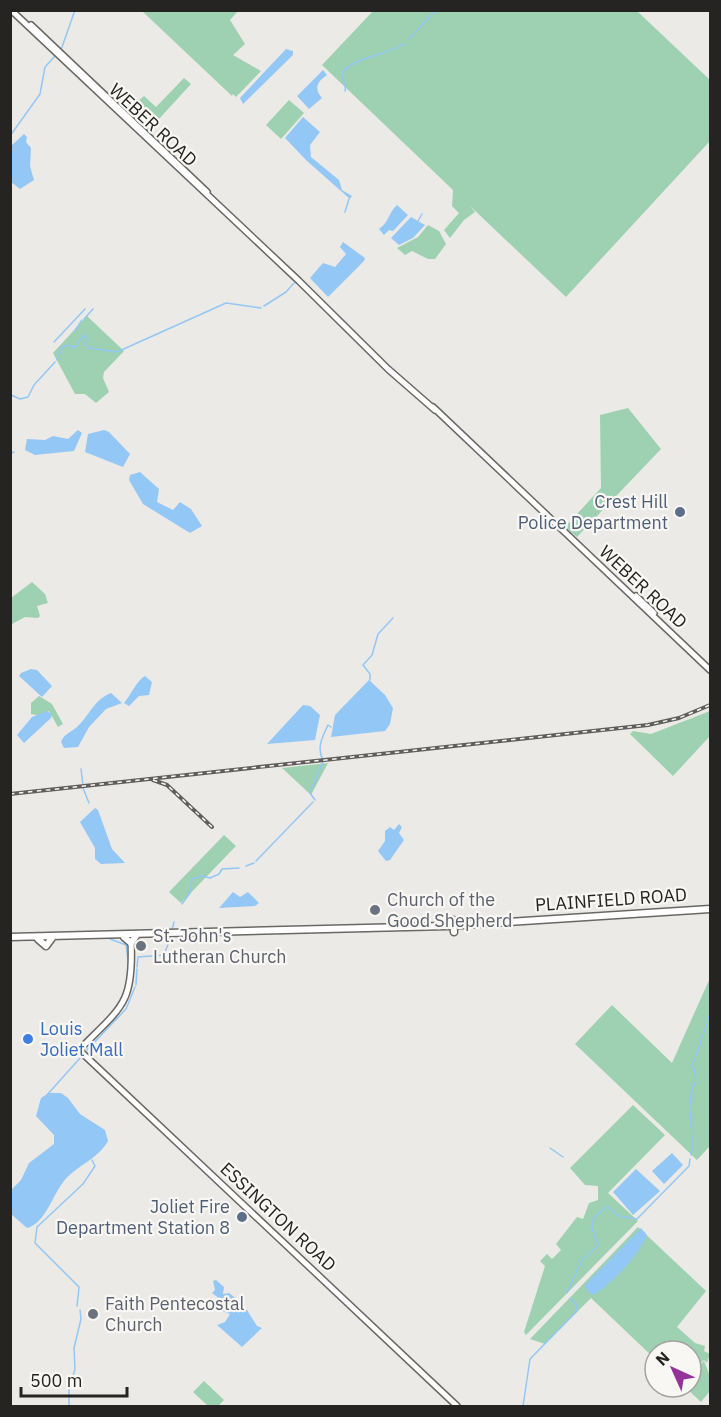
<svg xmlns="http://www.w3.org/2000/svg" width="721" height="1417" font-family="'IBM Plex Sans',sans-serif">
<rect width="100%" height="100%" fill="#eceae6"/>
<path fill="#9dd1b1" d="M142,11H238L230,20L245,44L233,55L261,71L236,97L233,94L232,96Z
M373,11H637L710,80V141L566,297L470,206L475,212L464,220L450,238L444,230L459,213L452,206L453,190L322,65Z
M184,78L191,84L148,131L134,118L135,104L144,96L156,107Z
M289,100L304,113L281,139L266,125Z
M428,225L439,231L446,244L435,259H428L412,251L405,255L397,248L418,237Z
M87,316L124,351L104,372L103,378L109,392L96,403L85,394H75L53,353Z
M628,408L661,449L577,537L565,527L601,488L600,415Z
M32,582L45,594L48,603L37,606L40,616L38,618L25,617L12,624L11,598Z
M39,696L52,704L63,724L58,727L49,711L41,716L31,714V703Z
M710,711V736L673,776L630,734L633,731L651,734Z
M328,763L311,795L282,768Z
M224,835L236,846L181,903L169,892Z
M710,978V1146L697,1160L575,1044L612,1005L672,1063Z
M633,1105L665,1135L608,1193L638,1221L526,1335L524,1332L545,1266L540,1261L547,1254L552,1259L561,1250L556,1244L577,1217L583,1219L589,1203L598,1200V1186L585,1185L570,1168Z
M638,1227L706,1291L677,1327L695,1343L705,1346L704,1351L710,1354L707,1363L704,1360L691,1371V1351H655V1359L591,1298L545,1344L530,1339Z
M704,1361L710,1376V1391L701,1402L685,1387H691V1372Z
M204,1381L224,1400L218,1406H208L193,1392Z"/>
<path fill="#93c7f5" d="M286,49L293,51V55L243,104L240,98Z
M323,70L327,75C318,81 313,88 322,98L309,109L297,96Z
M303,117L320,132L310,145L311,157L339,180L342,190L352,196L350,199L307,161L285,138Z
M24,134L27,137L26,142L31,148L30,166L34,180L20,189L11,182V146Z
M397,205L408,215L393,231L389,230L384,235L379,229C390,221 388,213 397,205Z
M411,217L425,225L413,238L399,245L391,238Z
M343,242L365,258L364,261L328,297L310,278L323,263L335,267L346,254L340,247Z
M78,430L82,433L74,451L35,455L25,450L27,439L45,440L53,436L68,439Z
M104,430L109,432L130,454L123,467L85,452L88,434Z
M140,472L159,489L157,502L173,510L180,502L191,509L202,526L190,533L143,504L129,480L130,475Z
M31,669L37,670L52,686L42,697L19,676L21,673Z
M145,676L152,682L149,695L139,696L129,706L124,703C130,696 137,680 145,676Z
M369,680L385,695L393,708L390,724L385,731L331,737L335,715Z
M111,693L122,703L106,709L89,727L78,747L64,748L61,742C64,733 73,732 79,725C90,714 95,699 111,693Z
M303,705L310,706L320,715L315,740L267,744Z
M47,711L52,714L51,718L24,743L17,735L32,717Z
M95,808L98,810L112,849L125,863L101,864L95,859V848L80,822Z
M399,824L402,827L399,833L404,840L390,860L386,861L378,851L385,841V831L390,827L394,830Z
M233,892L240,897L248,892L259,903L255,906L219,908Z
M49,1093H61L68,1098L80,1114L105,1130L108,1141C97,1160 77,1165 64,1181C53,1194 45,1224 27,1228L11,1214V1190L21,1180L29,1163L54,1144V1135L36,1116L41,1098Z
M672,1153L683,1165L664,1184L652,1171Z
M636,1169L660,1191L633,1215L613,1192Z
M641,1228L647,1235C637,1258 614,1281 594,1295L588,1292L585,1285Z
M216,1280L224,1287L223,1294L229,1293L239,1301V1310H247L257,1326L262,1328L242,1347L217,1325L225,1322L230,1314L220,1310V1299L212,1293L215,1290L213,1281Z"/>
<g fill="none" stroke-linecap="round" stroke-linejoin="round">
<path stroke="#93c7f5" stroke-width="1.5" d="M409,39L436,10
M61,50L75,10
M345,91C347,84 341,80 343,73C348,59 391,54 405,43
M10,136L40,94L45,67L55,56
M345,212L349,199
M418,221L422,214
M264,306L286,292L294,283
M84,319L93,309
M74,332L82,320
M54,342L85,309
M57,360L62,347L69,345L74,348L84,335L88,340L86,344L89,348L117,352L226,303L261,308
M11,395L20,399L28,397L34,385L55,362
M10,454L14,452
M370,680V674L363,665L372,655L378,634L393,618
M323,760C316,748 323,736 328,725L331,727
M81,769L83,785
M83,788L89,803
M315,800L310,793L323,762
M256,861L313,802
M246,866L254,863
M182,904L190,893L192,879L202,876L210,878L219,874L222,869L239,868
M172,930L174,922
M110,939L126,945L128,960
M137,967L138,957L164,955L171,936
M136,985L137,969
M87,1050L126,1009L135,987
M46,1096L81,1057
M550,1148L563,1157
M691,1155C696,1129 683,1104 696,1080L693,1064L710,1015
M567,1293L582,1260L598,1246L592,1228L593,1219L607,1206L619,1216L637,1219L689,1166L690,1159
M77,1306L79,1287L35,1243L37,1227L83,1184L95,1166L92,1160
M69,1406V1390L75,1369L74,1348L81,1319L80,1310
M523,1406L530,1359L577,1311V1305L570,1298"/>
<defs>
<path id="secondary" d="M11,10L299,281L388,369L435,410
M31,25L207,192
M433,407L710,670
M636,596L654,613
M131,941C134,1005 121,1007 79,1050L457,1406"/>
<path id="primary" d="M453,920L454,932
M10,937L447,926L710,909
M124,937L131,943L136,936
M38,939L46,946L52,938"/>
</defs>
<use href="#secondary" stroke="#6a6865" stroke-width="8"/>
<use href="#primary" stroke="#6a6865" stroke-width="9"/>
<use href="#secondary" stroke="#fff" stroke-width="5"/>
<use href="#primary" stroke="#fff" stroke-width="6"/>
<defs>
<path id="rail" d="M153,780L167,785L212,827
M10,794L648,725L679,718L710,705"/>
</defs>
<use href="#rail" stroke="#605e5c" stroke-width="4"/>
<use href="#rail" stroke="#f9f7f4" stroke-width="1.5" stroke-dasharray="4.5" stroke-linecap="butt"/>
</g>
<g fill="#5c6f8a" stroke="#f9f7f4" stroke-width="2">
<circle cx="680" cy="512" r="6"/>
<circle cx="242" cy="1217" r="6"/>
</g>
<g fill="#6b7280" stroke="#f9f7f4" stroke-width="2">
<circle cx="375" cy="910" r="6"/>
<circle cx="141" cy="946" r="6"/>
<circle cx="93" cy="1314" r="6"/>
</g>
<circle fill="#3f7fe0" stroke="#f9f7f4" stroke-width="2" cx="28" cy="1039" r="6"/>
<g text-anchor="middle" stroke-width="4.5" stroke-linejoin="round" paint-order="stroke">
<g font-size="18" fill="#252423" stroke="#f9f7f4">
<text transform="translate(153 125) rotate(43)" y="6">WEBER ROAD</text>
<text transform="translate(643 587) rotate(43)" y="6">WEBER ROAD</text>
<text transform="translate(611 900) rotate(-4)" y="6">PLAINFIELD ROAD</text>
<text transform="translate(278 1217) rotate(43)" y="6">ESSINGTON ROAD</text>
</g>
<g font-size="18" fill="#4e5e75" stroke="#f9f7f4" text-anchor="end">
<text x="668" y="508">Crest Hill<tspan x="668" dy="21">Police Department</tspan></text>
<text x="230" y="1213">Joliet Fire<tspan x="230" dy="21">Department Station 8</tspan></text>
</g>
<g font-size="18" fill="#5b616d" stroke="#f9f7f4" text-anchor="start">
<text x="387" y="906">Church of the<tspan x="387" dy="21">Good Shepherd</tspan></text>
<text x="153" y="942">St. John's<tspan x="153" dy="21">Lutheran Church</tspan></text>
<text x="105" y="1310">Faith Pentecostal<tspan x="105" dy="21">Church</tspan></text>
</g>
<g font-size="18" fill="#366cbe" stroke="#f9f7f4" text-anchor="start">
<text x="40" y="1035">Louis<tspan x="40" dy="21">Joliet Mall</tspan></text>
</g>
</g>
<rect width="721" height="1417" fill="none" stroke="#252423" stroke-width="24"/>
<g transform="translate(673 1369) rotate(315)"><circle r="28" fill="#f9f7f4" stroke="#a4a3a0" stroke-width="1.5"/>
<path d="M0-4.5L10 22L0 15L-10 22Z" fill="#943299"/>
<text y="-9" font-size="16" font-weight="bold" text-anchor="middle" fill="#252423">N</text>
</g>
<path d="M21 1387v9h106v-9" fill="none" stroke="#252423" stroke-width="3"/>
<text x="30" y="1387" font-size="18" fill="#252423" stroke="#f9f7f4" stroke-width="4.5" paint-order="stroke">500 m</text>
</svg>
